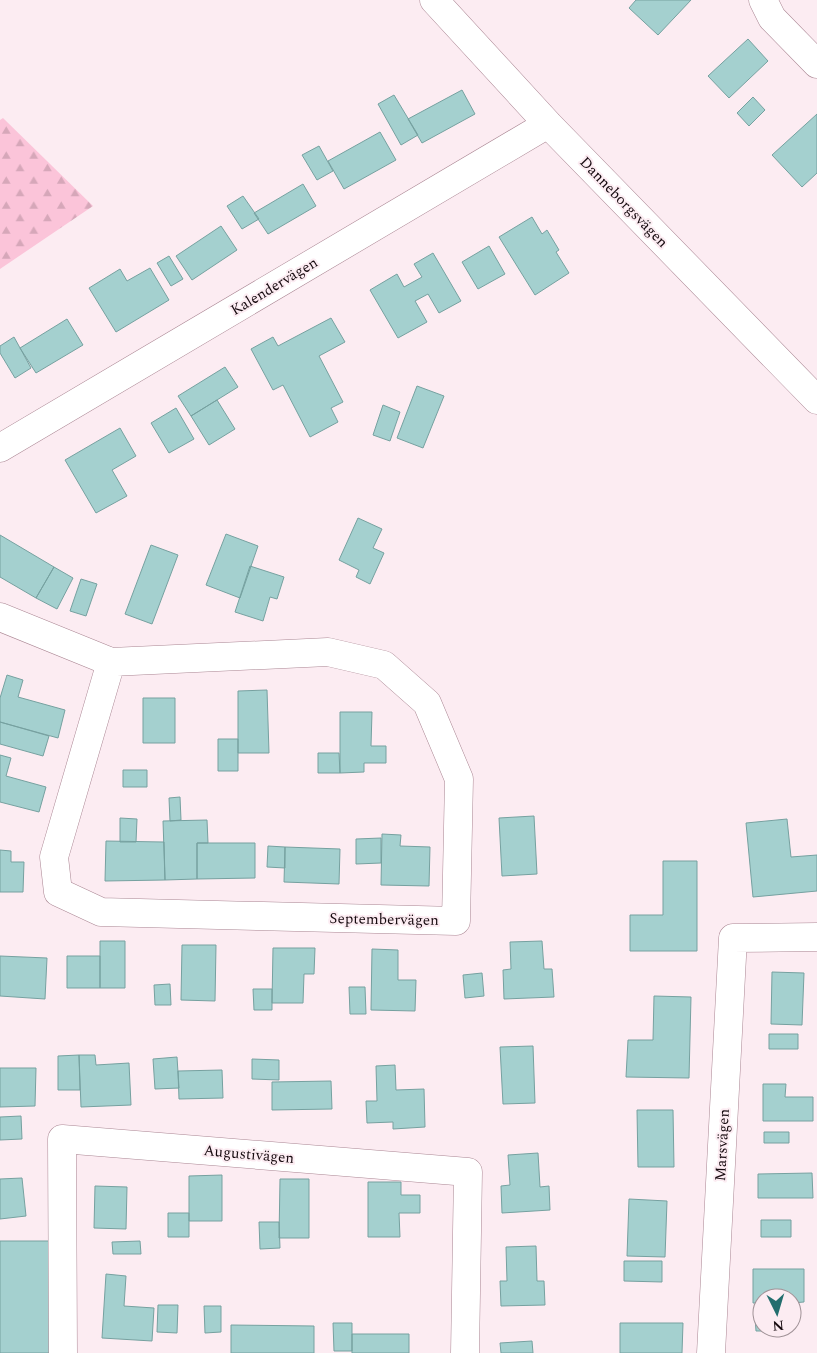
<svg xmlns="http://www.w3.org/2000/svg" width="817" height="1353" font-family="Spectral,serif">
<defs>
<pattern id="forest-firs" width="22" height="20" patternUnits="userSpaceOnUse" patternTransform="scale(1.25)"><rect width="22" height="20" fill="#fbc4d9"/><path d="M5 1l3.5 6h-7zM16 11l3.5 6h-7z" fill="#d6a7b9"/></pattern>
</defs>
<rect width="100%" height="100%" fill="#fcecf2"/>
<path fill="url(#forest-firs)" d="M3,118L93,206L0,269V120Z"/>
<path fill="#a4d0cf" stroke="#76a1a0" d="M636,0H691L658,35L629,8Z
M748,39L768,61L729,98L708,76Z
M462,90L475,114L422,143L408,119Z
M394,95L418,135L401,145L378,104Z
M753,97L765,110L749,126L737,113Z
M817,114V173L802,187L772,155Z
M380,132L396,160L344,189L328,161Z
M319,146L333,171L317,180L302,155Z
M303,184L316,206L268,234L254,213Z
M243,196L259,219L242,229L227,206Z
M532,217L542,234L547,230L559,250L556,252L569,273L535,295L499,237Z
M221,226L237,250L192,280L176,256Z
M489,246L505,274L478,289L462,262Z
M433,253L461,301L439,313L428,294L415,301L427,322L398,338L370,290L397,274L404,287L422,277L414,264Z
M169,256L183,279L171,286L157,263Z
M150,268L169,300L116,332L89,288L120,269L127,281Z
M331,318L345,342L319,356L343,402L331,408L338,422L310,437L283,385L273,390L251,349L273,337L278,346Z
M67,319L83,345L36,373L20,348Z
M14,337L31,368L15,378L0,353V346Z
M225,367L238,387L191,416L178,396Z
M417,386L444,396L423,448L397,438Z
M217,400L235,429L209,445L191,416Z
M383,405L400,412L390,441L373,435Z
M176,408L194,439L169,453L151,423Z
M120,428L136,456L112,470L127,496L96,513L65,460Z
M358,518L382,529L373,548L384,553L370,584L356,577L359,570L339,560Z
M226,534L258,546L240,598L206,585Z
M0,535L54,567L36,598L0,577Z
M151,545L178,555L152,624L125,614Z
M250,566L284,577L277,599L270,597L263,621L235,612Z
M54,567L73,578L57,609L36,598Z
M81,579L97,584L86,616L70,611Z
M7,675L23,680L18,697L65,710L58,738L0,722V698Z
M267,690L269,753H238V691Z
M143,698H175V743H143Z
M340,712H372L371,746H386V763H364V772L340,773Z
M0,722L49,736L43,756L0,744Z
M218,739H238V771H218Z
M318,753H339L340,773H318Z
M0,755L11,758L6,776L46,787L39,812L0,802Z
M123,770H147V787H123Z
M180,797L181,820L170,821L169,798Z
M534,816L537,874L502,876L499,818Z
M120,818L137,819L136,842H120Z
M787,819L791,857L817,855V891L753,897L746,823Z
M207,820L208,843H197V879L165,880L163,821Z
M382,834L401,835L400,846L430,847L429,886L381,885Z
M381,838V863L356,864V839Z
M106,841L164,842L165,880L105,881Z
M197,843H255V878L197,879Z
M268,846L285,847V868L267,867Z
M285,847L340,849L339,884L284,882Z
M0,850L11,851V862H24L23,892H0Z
M663,861H697V951H630V915H663Z
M100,941H125V988H100Z
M542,941L544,969H552L554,997L504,999L503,970L511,969L510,942Z
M182,945H216L215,1001L181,1000Z
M273,948H315L314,974H304L303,1003H272Z
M372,949L398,950V980H416L415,1011L371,1010Z
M0,956L47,958L45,999L0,996Z
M67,956H100V988H67Z
M772,972L804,973L802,1025L771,1024Z
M482,973L484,996L465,998L463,975Z
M170,984L171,1005H155L154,985Z
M349,987H365L366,1014H350Z
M253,989H272V1010H254Z
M654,996L691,997L689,1078L626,1077L628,1040H653Z
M769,1034H798V1049H769Z
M533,1046L535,1103L503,1104L500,1047Z
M79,1055L80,1090H58V1056Z
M79,1055H95L96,1065L129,1063L131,1105L81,1107Z
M177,1057L179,1088L155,1089L153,1059Z
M252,1059L279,1060V1080L252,1079Z
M395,1065L396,1090L424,1089L425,1127L393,1129V1122L367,1123L366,1101H377L376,1066Z
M0,1068H36L35,1106L0,1107Z
M222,1070L223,1098L179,1099L178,1071Z
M331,1081L332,1109L272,1110V1082Z
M763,1084H786L785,1097H813V1121H763Z
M637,1110H673L674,1167H638Z
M21,1116L22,1139L0,1140V1117Z
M764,1132H789V1143H764Z
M538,1153L540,1187L549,1186L550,1210L502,1213L501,1186L510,1185L508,1155Z
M812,1173L813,1198H758V1174Z
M222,1175V1221H189V1176Z
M22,1178L26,1216L0,1219V1179Z
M280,1179H309V1238H279Z
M368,1182H401V1195H420V1213H399L400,1237H368Z
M95,1186L127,1187L126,1229L94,1228Z
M629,1199L667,1201L665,1257L627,1256Z
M168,1213H189V1237H168Z
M761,1220H791V1237H761Z
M259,1222H279L280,1248L260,1249Z
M0,1241H56L55,1353H0Z
M140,1241L141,1254H113L112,1242Z
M536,1246L537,1281H544L545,1305L501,1306L500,1281H507L506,1247Z
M624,1261H662V1282L624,1281Z
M753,1269H804V1302L792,1303V1298H762V1303H753Z
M106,1274L126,1276L124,1306L154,1308L152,1341L102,1338Z
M158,1305H178L177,1333L157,1332Z
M204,1306H221V1332L205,1333Z
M755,1317H762V1328H780V1331H756Z
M333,1323H352V1351H334Z
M620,1323H683L682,1353H620Z
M231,1325L314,1326V1353H231Z
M352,1334H409V1353H352Z
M532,1341L533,1353H501L500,1343Z"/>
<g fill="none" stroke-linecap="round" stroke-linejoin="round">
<defs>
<path id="minor" d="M434,0L548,124L817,400
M763,0L772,18L817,64
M0,448L548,124
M0,617L111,662L328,652L384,665L427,703L459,779L456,921L101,912L58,892L54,857L111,662
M63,1353L62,1139L468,1172L465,1353
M711,1353L733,938L817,937"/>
</defs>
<use href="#minor" stroke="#ab8794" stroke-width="29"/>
<use href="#minor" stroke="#fff" stroke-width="28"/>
</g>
<g text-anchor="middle" stroke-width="4" stroke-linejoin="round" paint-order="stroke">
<g font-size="15" fill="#160a0f" stroke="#fcecf2">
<text transform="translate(624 202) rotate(46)" y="5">Danneborgsvägen</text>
<text transform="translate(274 286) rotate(-31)" y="5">Kalendervägen</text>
<text transform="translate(384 919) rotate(1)" y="5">Septembervägen</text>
<text transform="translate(722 1145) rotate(-87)" y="5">Marsvägen</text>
<text transform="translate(249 1154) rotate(5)" y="5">Augustivägen</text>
</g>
</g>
<g transform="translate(777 1313) rotate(175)"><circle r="24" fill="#fcecf2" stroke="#a09297"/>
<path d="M0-4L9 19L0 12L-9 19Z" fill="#236e6e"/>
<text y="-8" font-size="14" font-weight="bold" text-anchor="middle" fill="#160a0f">N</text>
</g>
</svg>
